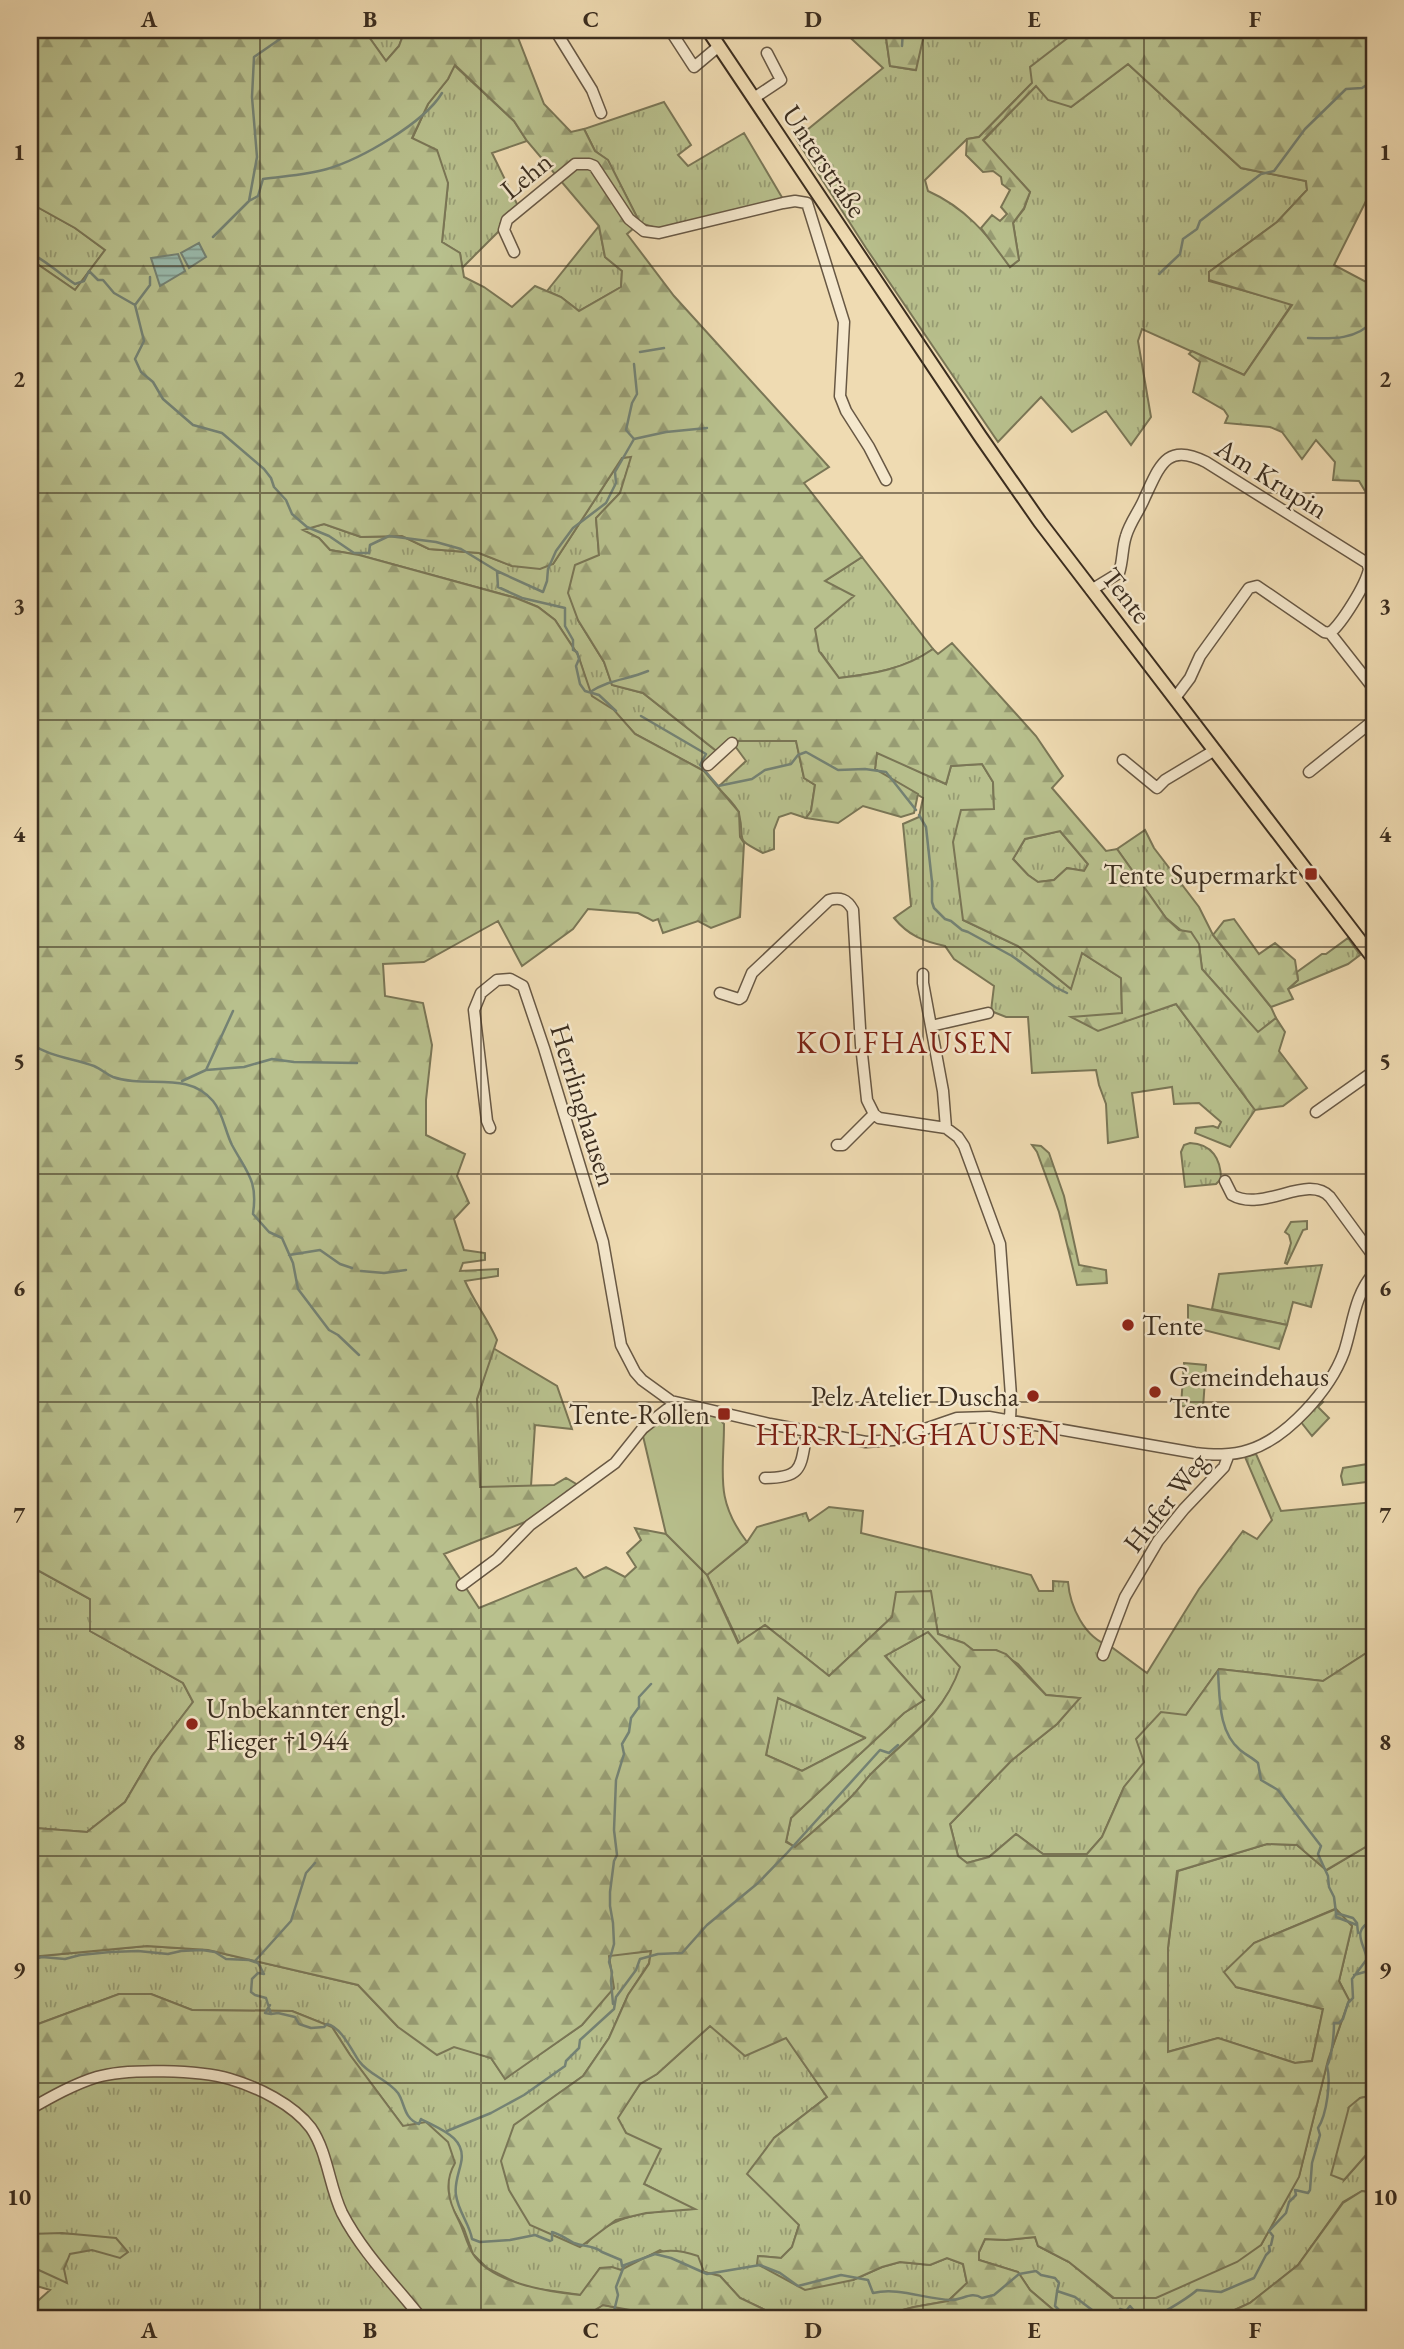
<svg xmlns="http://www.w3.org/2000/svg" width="1404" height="2349" font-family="'EB Garamond',serif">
<defs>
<pattern id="grass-tufts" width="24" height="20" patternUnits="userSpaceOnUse" patternTransform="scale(1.75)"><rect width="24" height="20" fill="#b8c08d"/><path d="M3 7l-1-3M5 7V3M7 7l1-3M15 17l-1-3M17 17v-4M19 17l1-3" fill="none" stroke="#979c73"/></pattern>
<pattern id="forest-firs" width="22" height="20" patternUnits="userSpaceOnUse" patternTransform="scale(1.75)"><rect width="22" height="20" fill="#b8c08d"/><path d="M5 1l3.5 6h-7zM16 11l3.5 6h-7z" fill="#979c73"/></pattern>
<pattern id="water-rules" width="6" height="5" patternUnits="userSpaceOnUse" patternTransform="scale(1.75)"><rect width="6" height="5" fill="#9abbad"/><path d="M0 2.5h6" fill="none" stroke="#7f988c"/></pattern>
</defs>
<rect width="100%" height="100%" fill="#efdbb2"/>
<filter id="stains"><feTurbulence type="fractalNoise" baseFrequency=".00286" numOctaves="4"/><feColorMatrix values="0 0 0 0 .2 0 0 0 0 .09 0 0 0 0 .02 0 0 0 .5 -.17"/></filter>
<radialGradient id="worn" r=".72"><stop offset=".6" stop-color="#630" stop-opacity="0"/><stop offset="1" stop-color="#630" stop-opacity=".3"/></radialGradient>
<path fill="url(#grass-tufts)" stroke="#7a7656" stroke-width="2" d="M364,30H405L399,46L386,61Z
M842,30H885L890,66L915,70L925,30H1078L1032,83L979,137L967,139L925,180L928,191C964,207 988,234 1010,267L1019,260L1013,223L1024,209L1030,192L983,141L1036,86L1071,107L1128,64L1241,168L1306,181L1307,190L1277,222L1209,272V281L1292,304L1244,375L1142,329L1138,341L1151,417L1131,445L1106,411L1072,432L1041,397L998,442L866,248L796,139L883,68Z
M454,65L514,121L527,141L492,153L518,206L500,224V230L462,268L460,253L442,242L448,183L412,139L428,104L448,79Z
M664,102L691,145L678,155L688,166L744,133L783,199L660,229L640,223L608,161L595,151L584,129Z
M30,203L75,228L105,250L75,290L30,259Z
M599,226L605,257L622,271L621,287L579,311L561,297L547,291Z
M632,456L620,493L596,518L599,555L578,620L604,662L612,685L643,693L719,753L704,771L635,734L614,711L591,696L578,655L555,620L538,607L516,598L359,555L330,550L319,538L302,530L324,524L361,537L402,536L429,549L479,553L512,566L553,564L622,458Z
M862,557L933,649C905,669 873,674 839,678L821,653L718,638L825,581Z
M796,740L804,778L815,785L811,811L806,818L791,813L779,817L774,830V849L763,853C732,837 746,842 739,814C737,805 724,795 718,787L746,761L735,746L738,741Z
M877,752L946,784L951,766L982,764L993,782L994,809L963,920L1018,946L1070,988L1082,953L1121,978L1122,1013L1098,1030L1176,1004L1255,1110L1230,1147L1195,1133L1196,1128L1213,1126L1218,1128L1221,1122L1199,1103L1174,1104L1172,1087L1132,1093L1138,1137L1108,1143L1106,1104L1099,1085L1096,1070L1032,1073L1028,1017H1006L991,1011L994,986L954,959L945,946C923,941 909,936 894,918L911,906L903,824L919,817L923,798L875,769Z
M1145,830L1154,848L1199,907L1213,935L1271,1007L1276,1018L1258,1033L1202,969L1199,945L1166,918L1117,849Z
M1060,831L1088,864L1085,871L1067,868L1054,880L1038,882L1028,875L1013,859L1025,839Z
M1348,938L1360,955L1348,964L1288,989L1298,980L1297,972L1322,954H1326Z
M1190,1143C1212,1144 1221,1159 1221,1179L1216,1184L1185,1187L1181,1152L1184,1145Z
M1307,1221V1229L1303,1230L1287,1264L1285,1263L1291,1243L1289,1235L1285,1232L1291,1222Z
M1322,1265L1311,1307L1293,1302L1287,1325L1212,1309L1219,1274Z
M493,1348L557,1386L572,1429L535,1425L531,1486L480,1488L477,1399Z
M1321,1400L1323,1402L1318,1407L1329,1418L1312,1436L1301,1422Z
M1256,1454L1281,1511L1374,1502V1623L1372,1625L1374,1648L1323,1681L1219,1669L1186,1715L1124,1787L1102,1837L1087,1854H1043L1016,1834L989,1857L967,1863L958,1856L950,1824L1012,1760L1057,1724L1079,1698L1046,1695L1018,1664L996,1650H973L963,1643L938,1634L930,1591L892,1617L829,1676L765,1625L739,1643L707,1575L747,1542L757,1527L806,1513L809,1521L829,1507L863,1511L861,1533L1031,1575L1039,1591H1053V1581L1068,1582C1070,1606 1084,1638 1110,1646L1147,1673L1199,1589L1243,1531L1257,1539L1272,1520L1245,1457Z
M30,1566L90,1599V1631L183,1683L193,1702L152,1756L125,1802L87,1832L35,1828L30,1834Z
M928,1632L961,1667C943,1715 910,1735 876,1769C867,1777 860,1788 851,1797C833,1815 814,1831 795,1847L786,1841L791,1818L904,1713L924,1700L885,1656Z
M777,1697L866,1738L802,1771L766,1755Z
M1374,1842V2095L1360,2098L1344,2180L1374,2146V2193L1362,2191L1343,2202L1298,2265L1250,2303L1215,2319L1193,2313L1171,2319H1064L1030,2290L1018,2272L979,2260V2252L985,2239L1006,2240L1035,2237L1038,2246L1069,2262L1113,2298L1261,2245L1299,2176L1328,2060L1349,2000L1339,1981L1352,1926L1335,1909L1254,1943L1236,1987L1323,2009L1312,2061L1295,2063L1218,2038L1167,2052L1168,1948L1178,1871L1267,1844L1297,1845L1327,1870Z
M147,1946L208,1950L358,1985L398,2027L491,2058L505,2078L582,2025L613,1988L609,1955L651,1951L649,1963L628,1995L609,2038L583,2076L514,2126L587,2243C613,2212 656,2211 693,2209L644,2184L626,2133L617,2118L640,2084L657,2074L710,2026L786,2037L827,2097L774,2138L799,2225L792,2247L781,2258L759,2256L853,2280L882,2267L900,2262L930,2265L947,2258L963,2264L967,2283L948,2301L914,2307L869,2319H784L740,2298L720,2276L704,2272L660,2250L621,2270L600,2268L581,2295L525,2287L487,2268L473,2254L464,2229L449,2202L448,2175L403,2126L350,2055L332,2027L292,2011L192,2010L151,1994H119L30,2027V1957Z
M104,2072L224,2075L305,2115L425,2319H30V2308L50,2290L30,2284V2106Z
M603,2305L635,2311L641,2319H594L595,2310Z"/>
<path fill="url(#forest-firs)" stroke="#7a7656" stroke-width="2" fill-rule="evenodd" d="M30,30H364L386,61L399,46L405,30H515L544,104L571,132L584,129L595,151L608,160L640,223L627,234L674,296L829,467L804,483L862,557L825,581L854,596L815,629L819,651L839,678C873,674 905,669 933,649L938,654L952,643L1036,736L1063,776L1052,788L1106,851L1117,849L1166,918L1179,930L1191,932L1199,944L1202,969L1258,1032L1276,1018L1285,1032L1279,1051L1307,1088L1283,1106L1255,1110L1176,1004L1098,1031L1071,1017L1122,1013L1121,978L1082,953L1071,989L1018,946L963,920L953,842L961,810L994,809L993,782L982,764L951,766L946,784L877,753L875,769L918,794L914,813L901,817L863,806L838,823L806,818L811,811L815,785L804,778L796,741H738L735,746L719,753L643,693L612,685L604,662L578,620L568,593L575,565L599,555L596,518L620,493L631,457L622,458L553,564L540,569L512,566L479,553L429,549L402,536L361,537L324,524L303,530L319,538L330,550L359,555L516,598L538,607L555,620L578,655L592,696L614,710L635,734L704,771L739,812L740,837L744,843L740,917L711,928L698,921L663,933L658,919L653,921L638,913L588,909L573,929L522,966L498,921L424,962L383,964L385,996L423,1003L432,1045L426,1100V1135L465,1154L457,1176L469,1203L454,1219L464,1250L485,1253V1260L463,1263L460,1271L498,1269V1276L465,1281C474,1302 488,1319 497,1340L477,1399L480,1487L554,1485L566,1478L578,1485L525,1522L444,1554L479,1608L576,1568L584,1578L606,1567L625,1577L636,1567L627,1553L641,1540L635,1528L666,1534L707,1575L738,1643L765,1625L829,1676L892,1617L896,1592L931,1591L938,1634L964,1643L973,1650H996L1006,1654L1046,1695L1080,1698L1057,1724L1012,1760L950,1824L958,1856L967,1863L989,1857L1016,1834L1043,1854H1087L1102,1837L1124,1787L1144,1762L1136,1739L1161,1712L1186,1715L1219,1669L1323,1681L1374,1648V1842L1326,1870L1297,1845L1267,1844L1177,1871L1168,1948V2052L1218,2038L1295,2063L1312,2061L1323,2009L1236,1987L1224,1972L1254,1943L1336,1909L1352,1926L1339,1981L1349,2000L1328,2060L1299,2177L1261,2245L1237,2262L1156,2298H1114L1069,2262L1038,2246L1035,2237L1006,2240L985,2239L979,2252V2260L1018,2272L1030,2290L1064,2319H869L914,2307L948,2301L967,2283L963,2264L947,2258L930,2265L900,2262L882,2267L853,2280L805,2290L757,2264L758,2256L781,2258L792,2247L799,2225L747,2174L774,2138L827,2097L786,2038L745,2056L710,2026L657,2074L640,2084L618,2118L626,2133L661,2149L644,2184L695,2209L646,2213L616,2220L580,2247L530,2225L509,2190L501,2161L514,2125L583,2076L609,2038L628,1995L649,1964L651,1951L609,1956L614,1988L582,2025L505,2079L491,2058L454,2047L437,2055L398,2027L358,1985L208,1950L147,1946L30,1957V1834L35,1828L87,1832L125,1802L152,1756L193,1702L183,1683L90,1631V1599L30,1566V259L75,290L105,250L75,228L30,203ZM455,65L514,121L527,141L599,226L605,257L622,271L621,287L579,311L561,297L535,286L512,307L484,287L464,277L460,253L442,242L448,183L437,150L412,138L428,104L448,79ZM1060,831L1088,864L1084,871L1067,868L1054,880L1038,882L1028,875L1013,859L1025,839ZM928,1632L960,1667C944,1714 911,1735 876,1769C867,1777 860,1788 851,1797C834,1814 814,1831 795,1847L786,1842L791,1818L904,1713L924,1700L885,1656ZM778,1698L866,1738H865L802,1771L766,1755Z
M885,30H925L916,70L890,66Z
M1078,30H1374V185L1334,265L1374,286V506L1359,481L1333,480L1335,462L1316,440L1302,459L1282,432L1270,427L1225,423L1228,416L1224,410L1193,392L1200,362L1189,354L1192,351L1244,375L1292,305L1209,280V272L1277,222L1307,190L1306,181L1241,168L1128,64L1071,107L1048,100L1036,86L983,140L1030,192L1024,208L1013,223L1019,260L1010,267L981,228L992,215L1000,221L1007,214L1001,207L1010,190L1002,184L1001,177L993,171L983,172L966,155L967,139L979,137L1032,83L1030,67Z
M1234,919L1259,954L1275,943L1295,960L1298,980L1288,989L1293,999L1271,1007L1213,935L1224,921Z
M1032,1145L1041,1146L1049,1153L1064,1196L1079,1265L1106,1270L1107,1283L1077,1285L1059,1212L1037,1152Z
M1188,1305L1287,1325L1279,1349L1188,1326Z
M119,1994H151L192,2010L292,2011L332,2027L350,2055L403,2126L426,2122L448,2142L455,2163C444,2182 448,2200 458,2219C464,2230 466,2243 473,2254C491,2283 549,2292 580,2295L600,2268L612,2267L621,2270C652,2254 663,2244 698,2256L704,2272L720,2276L740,2298L784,2319H641L635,2311L603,2305L595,2310L594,2319H425L367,2245L345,2211L305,2115L224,2075L104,2072L30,2106V2027Z
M1374,2095V2146L1344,2180L1331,2175L1349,2107L1360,2098Z
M1362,2191L1374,2193V2319H1215L1250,2303L1298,2265L1343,2203Z
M62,2233L116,2238L128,2252L120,2258L92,2250L70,2254L64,2269L67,2283L30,2266V2234Z"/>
<path fill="#b8c08d" stroke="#7a7656" stroke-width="2" d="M1184,1363L1206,1365L1203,1408L1181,1406Z
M699,1413L717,1417L724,1424C724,1473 714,1499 747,1542L707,1575L666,1534L643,1436C663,1416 670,1412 699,1413Z
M1374,1463V1481L1343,1485L1341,1476L1343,1468Z"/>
<path fill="url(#water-rules)" stroke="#748274" stroke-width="2" d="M199,243L206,257L189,268L181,253Z
M178,254L185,271L160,286L151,258Z"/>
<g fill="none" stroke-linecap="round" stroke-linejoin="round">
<path stroke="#748274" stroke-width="2.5" d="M902,46L903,30
M249,201L257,157L252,97L254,57L293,30
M213,237L249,201L258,196L263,179C284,176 307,175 327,169C361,159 424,123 442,93
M30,253C47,261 58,273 75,284L84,281L89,271L98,280H103L114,293L135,305L144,341L135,359L141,372L153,382L163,399L193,425L222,433L264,469L271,478L274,487L286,500L292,514L307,527L329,536L354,553H369L370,545L389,536L436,542L461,549L497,571L498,587L522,598L565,608V626L573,640V650L577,652L579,659L576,666L580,684L585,691L599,695L616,711
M1159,274L1180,254L1183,239L1197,229L1200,221L1261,174L1274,171L1305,129L1346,89L1362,88L1374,80
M135,305L150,285V277
M1308,338C1332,339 1357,340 1374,320
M640,352L664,348
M634,439L666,432L707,428
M497,571L543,592L547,581L548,569L556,551L573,528L606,503L616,483L615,472L634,439L626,430L632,403L637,394L634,364
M590,692C610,679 627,680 648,671
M641,716L706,754L700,765L718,786L752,779L765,770L791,764L798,755L806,752L838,770L865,769L886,772L916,810
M919,815L926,827L932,882V902L934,908L945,919L951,921L962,930L968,932L1012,956L1055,987L1067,993
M30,1043C50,1057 72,1058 94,1066C101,1069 106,1074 113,1077C147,1089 187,1070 213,1101C223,1113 225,1131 232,1145C247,1173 258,1180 253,1214L269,1232L282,1238L293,1263L298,1289L329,1330L338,1335L359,1355
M206,1070L233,1011
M182,1081L206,1070L244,1067L272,1059L294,1062L357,1063
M289,1255L320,1250L340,1264L352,1268
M361,1271L384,1273L406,1270
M30,1530L36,1534
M1218,1672C1220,1699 1218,1731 1240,1750C1246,1755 1253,1758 1258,1763L1261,1780L1278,1790L1321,1846L1318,1854L1328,1876L1329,1887L1334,1897L1336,1913L1353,1918L1357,1923L1358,1933
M1336,1913V1917L1357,1925
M30,1960L42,1957L65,1959L80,1955L110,1952L138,1951L168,1954L181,1951L202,1950L215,1952L226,1959L249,1960L258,1963L264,1974L258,1973L252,1979L251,1992L255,1995L266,1998L271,2014
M255,1961L291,1921L306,1873L315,1863
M1354,1975L1368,1971L1374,1972
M613,2004L611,1981L612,1972L609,1962L614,1944L613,1923L610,1906V1892L614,1861L617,1855L614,1830L616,1780L624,1754L622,1744L629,1732L631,1718L639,1707V1697L651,1684
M270,2005L265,2013L271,2014
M271,2014L278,2013L295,2017L299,2024L311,2028L324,2027L327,2024C341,2027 351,2049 359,2061C369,2075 387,2079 398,2093C405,2103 403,2118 419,2124L421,2119C439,2129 467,2137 461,2163C459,2173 454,2184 456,2195C458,2211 470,2225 472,2239L480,2242L510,2240L535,2235L550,2241L552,2240V2232C560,2234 566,2239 574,2243C584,2247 593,2245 602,2252L621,2260L622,2266L655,2254L671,2258L707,2274L760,2265L780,2273L798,2286L841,2275L868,2280L873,2293C899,2287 924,2299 951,2300C963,2300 971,2291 982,2298L994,2295L1019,2274L1036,2271L1041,2275L1055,2278L1059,2283L1057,2291L1075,2297L1104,2319
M447,2131L491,2113L524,2095L565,2066L566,2061L579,2048L580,2040L614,2009L616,1997L636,1970L640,1959L658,1954L682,1953L707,1925L758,1883L787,1853L880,1750L889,1753L898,1745
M1057,2292L1055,2306L1064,2315L1065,2319
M612,2319L618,2295L616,2287L624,2266
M1106,2319L1110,2316L1118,2314L1120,2309L1126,2311L1130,2306L1137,2314L1142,2311L1145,2319
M1148,2319H1156L1158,2314C1166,2312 1192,2295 1197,2290L1221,2292L1254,2278L1266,2255L1270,2251L1269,2246L1271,2245L1273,2236L1269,2231L1286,2213L1289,2202L1296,2195L1295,2190L1308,2193L1310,2190L1312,2163L1320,2135L1318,2128C1327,2114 1331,2081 1327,2066C1332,2057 1334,2034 1334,2023H1339L1343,2019L1348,2003L1353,1998L1352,1979L1367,1959C1364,1943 1350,1930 1374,1920"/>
<defs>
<path id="minor" d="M555,30L592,90L601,113
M670,30L694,67L719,46
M754,98L781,80L767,53
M807,203L844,322L840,396L846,411L869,447L886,480
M514,252L504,230L507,220L575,164H589L594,166L629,219L644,231L659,233L783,203L795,201L807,203
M1091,590L1119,573C1123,561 1122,548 1126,536C1130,522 1140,510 1145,497C1160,465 1167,442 1206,462L1367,563L1369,569
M1330,633L1374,689
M1175,698L1190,678L1200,656L1249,588L1257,586L1324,632L1330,633C1342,623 1366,585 1369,569
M1123,760L1157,788L1165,780L1215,750
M708,765L732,743
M1309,772L1374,720
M923,974V983L943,1091L946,1128
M720,993L739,999L742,997L752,973L829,900C840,897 847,899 853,910L861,1045L867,1100L874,1114L879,1118L946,1128L958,1137L964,1146L1000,1244L1011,1396L1010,1420
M931,1026L988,1013
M1316,1112L1374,1071
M490,1128L487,1121L474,1010L481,993L497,980L510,979L523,986L544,1048L603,1242L621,1345L635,1372L642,1380L671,1401L770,1424L866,1442L893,1440L957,1418L989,1417L1195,1453C1213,1455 1231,1456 1249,1450C1287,1438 1330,1390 1344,1352C1353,1325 1354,1295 1374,1273
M837,1145H843L874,1114
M1225,1181L1232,1195C1263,1213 1308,1173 1330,1197L1374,1257
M765,1478C805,1478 800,1465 807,1432
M462,1585L497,1559L530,1525L615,1463L643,1428L670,1407L671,1401
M1103,1655L1125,1597L1158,1541L1184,1509L1224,1467L1229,1454
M30,2109C51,2097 74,2084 97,2077C127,2068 200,2070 230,2079C257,2087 293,2104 311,2128C328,2153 329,2186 342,2213C362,2252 395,2285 422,2319"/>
<path id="major" d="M708,30L980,436L1040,522L1374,959"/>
</defs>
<use href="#minor" stroke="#685844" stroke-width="13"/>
<use href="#major" stroke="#3b2d1f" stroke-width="16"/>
<use href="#minor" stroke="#f5e8cd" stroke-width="10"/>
<use href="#major" stroke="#efdbb2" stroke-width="12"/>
</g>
<path fill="none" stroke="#3b2d1f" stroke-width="2" stroke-opacity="0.55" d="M260,30V2319M481,30V2319M702,30V2319M923,30V2319M1144,30V2319M30,266H1374M30,493H1374M30,720H1374M30,947H1374M30,1174H1374M30,1402H1374M30,1629H1374M30,1856H1374M30,2083H1374"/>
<g fill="#8f2418" stroke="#f5e8cd" stroke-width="2.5">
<rect x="1304" y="867" width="14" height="14" rx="3.5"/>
<circle cx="1128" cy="1325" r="7"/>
<circle cx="1155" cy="1392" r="7"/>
<circle cx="1033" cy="1396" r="7"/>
<rect x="717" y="1407" width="14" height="14" rx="3.5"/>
<circle cx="192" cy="1724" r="7"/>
</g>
<g text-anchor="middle" stroke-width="5" stroke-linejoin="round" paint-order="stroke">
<g font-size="28" fill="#3b2d1f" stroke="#f5e8cd">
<text transform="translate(825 161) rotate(56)" y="10">Unterstraße</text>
<text transform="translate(526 175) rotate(-39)" y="10">Lehn</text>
<text transform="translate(1272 478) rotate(32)" y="10">Am Krupin</text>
<text transform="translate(1127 595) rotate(52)" y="10">Tente</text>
<text transform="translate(584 1105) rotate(73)" y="10">Herrlinghausen</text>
<text transform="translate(1165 1502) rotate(-52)" y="10">Hufer Weg</text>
</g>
<g font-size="28" fill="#3b2d1f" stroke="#f5e8cd" text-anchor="end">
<text x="1297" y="884">Tente Supermarkt</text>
<text x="1142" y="1335" text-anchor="start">Tente</text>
<text x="1169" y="1386" text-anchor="start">Gemeindehaus<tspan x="1169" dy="32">Tente</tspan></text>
<text x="1019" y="1406">Pelz Atelier Duscha</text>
<text x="710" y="1424">Tente-Rollen</text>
<text x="206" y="1718" text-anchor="start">Unbekannter engl.<tspan x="206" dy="32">Flieger †1944</tspan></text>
</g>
<g font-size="30" letter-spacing="2" fill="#7a1f14" stroke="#f5e8cd">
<text x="905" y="1053">KOLFHAUSEN</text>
<text x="909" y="1445">HERRLINGHAUSEN</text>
</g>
</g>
<rect width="1404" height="2349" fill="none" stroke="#efdbb2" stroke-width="77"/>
<rect x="38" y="38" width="1328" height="2272" fill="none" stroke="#3b2d1f" stroke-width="2.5"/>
<g font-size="23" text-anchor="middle" font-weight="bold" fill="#3b2d1f">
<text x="149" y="27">A</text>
<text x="370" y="27">B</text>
<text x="591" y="27">C</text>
<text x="813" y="27">D</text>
<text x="1034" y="27">E</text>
<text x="1255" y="27">F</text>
<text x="19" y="160">1</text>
<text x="1385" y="160">1</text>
<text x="19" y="387">2</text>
<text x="1385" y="387">2</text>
<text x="19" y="614">3</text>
<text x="1385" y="614">3</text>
<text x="19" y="842">4</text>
<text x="1385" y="842">4</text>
<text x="19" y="1069">5</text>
<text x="1385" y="1069">5</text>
<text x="19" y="1296">6</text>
<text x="1385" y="1296">6</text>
<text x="19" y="1523">7</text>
<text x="1385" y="1523">7</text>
<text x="19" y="1750">8</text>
<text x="1385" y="1750">8</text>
<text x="19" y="1978">9</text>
<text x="1385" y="1978">9</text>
<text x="19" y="2205">10</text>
<text x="1385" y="2205">10</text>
<text x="149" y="2338">A</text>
<text x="370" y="2338">B</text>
<text x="591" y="2338">C</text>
<text x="813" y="2338">D</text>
<text x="1034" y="2338">E</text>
<text x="1255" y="2338">F</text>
</g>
<rect width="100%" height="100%" filter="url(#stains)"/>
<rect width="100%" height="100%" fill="url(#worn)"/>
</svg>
